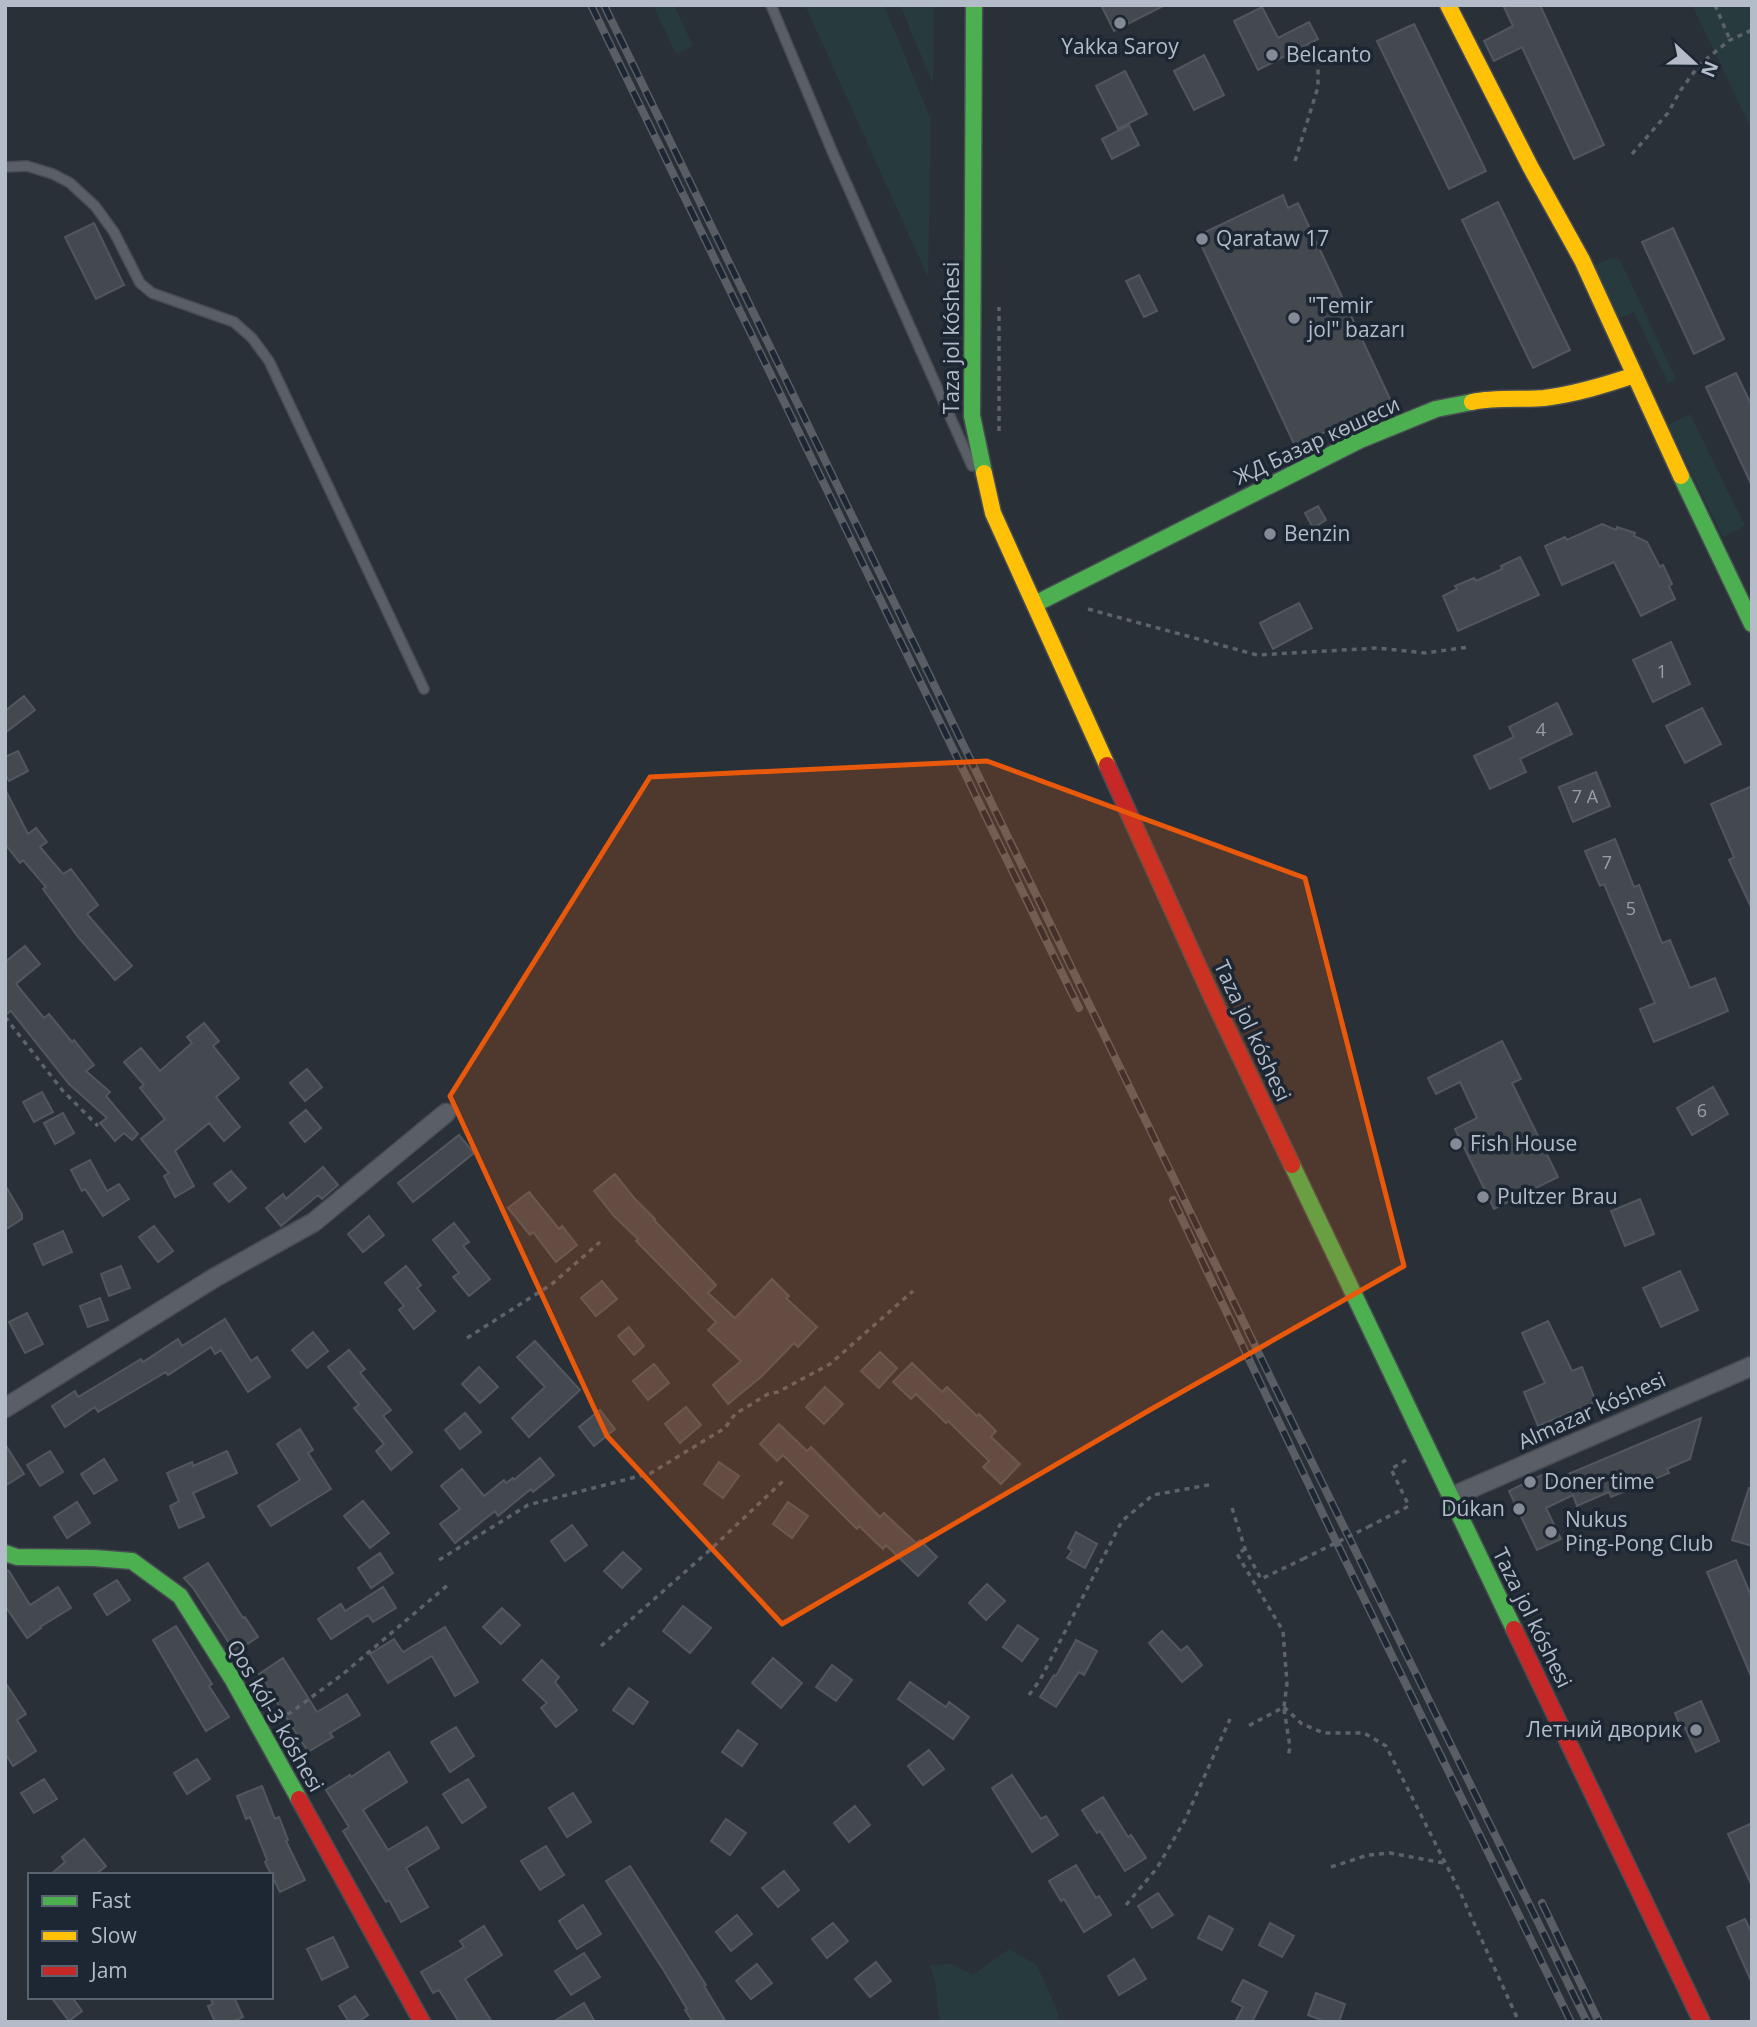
<svg xmlns="http://www.w3.org/2000/svg" width="1757" height="2027" font-family="'Open Sans',sans-serif">
<rect width="100%" height="100%" fill="#2a3038"/>
<path fill="#273a3e" d="M653,5H674L693,46L676,54Z
M805,5H884L931,120L928,277Z
M900,5H934L933,84Z
M1692,5H1752V130Z
M1611,258L1620,260L1676,379L1668,383L1634,312L1618,319L1594,266Z
M1690,414L1745,526L1723,537L1668,425Z
M1009,1949L1037,1965L1058,2013L1059,2022H940L935,1981L930,1965L952,1964L973,1975Z"/>
<path fill="#444950" stroke="#52575f" stroke-width="2" d="M1101,5H1165L1114,31Z
M1503,5H1540L1604,145L1574,159L1522,47L1494,61L1484,41L1513,26Z
M1262,7L1278,38L1309,22L1318,39L1258,70L1234,21Z
M1414,24L1486,171L1449,189L1377,41Z
M1204,55L1224,95L1194,110L1174,71Z
M1125,71L1147,114L1118,129L1096,86Z
M1129,125L1139,145L1112,159L1102,139Z
M1283,195L1288,208L1298,203L1391,401L1295,446L1197,236Z
M1498,202L1570,350L1533,368L1462,220Z
M94,223L124,285L96,299L65,237Z
M1673,228L1724,339L1694,354L1642,242Z
M1139,275L1157,311L1144,317L1126,281Z
M1736,373L1752,406V486L1706,387Z
M1318,506L1326,520L1313,528L1305,513Z
M1602,524L1616,530L1617,527L1635,533L1634,536L1647,542L1660,567L1663,565L1672,584L1669,586L1675,599L1641,616L1614,562L1562,585L1545,546L1565,537L1567,540Z
M1520,557L1539,595L1458,631L1443,596L1457,589L1455,586L1474,578L1476,581L1502,569L1501,566Z
M1299,603L1312,628L1273,649L1260,623Z
M1671,642L1690,684L1653,702L1633,660Z
M24,696L35,710L5,733V711Z
M1557,703L1572,734L1520,759L1526,772L1490,789L1474,756L1514,737L1509,727Z
M1702,708L1721,744L1685,763L1666,726Z
M18,751L28,771L9,781L5,774V757Z
M1596,772L1610,806L1573,822L1559,787Z
M1752,786V909L1729,860L1734,857L1711,804Z
M5,789L28,834L36,828L47,842L40,847L63,874L71,869L98,905L87,914L132,966L115,980L78,937L43,889L46,887L23,860L20,863L5,844Z
M1615,839L1634,887L1639,885L1662,943L1670,940L1690,988L1715,978L1728,1011L1654,1042L1640,1009L1655,1003L1604,884L1600,886L1585,851Z
M25,946L40,964L16,984L44,1018L49,1014L72,1042L74,1040L94,1065L86,1071L110,1092L106,1096L138,1134L132,1140L124,1133L115,1141L100,1123L107,1118L69,1084L11,1011L5,1015V962Z
M204,1023L219,1041L213,1046L239,1078L216,1097L240,1127L224,1141L209,1123L175,1151L194,1186L175,1197L164,1176L169,1173L141,1139L165,1119L140,1088L144,1085L124,1062L141,1048L160,1071L192,1043L187,1037Z
M1502,1041L1521,1079L1512,1083L1558,1177L1494,1209L1455,1129L1477,1118L1460,1082L1436,1094L1428,1078Z
M307,1069L322,1087L305,1101L290,1083Z
M1713,1087L1728,1114L1692,1135L1677,1108Z
M42,1092L53,1112L34,1122L23,1102Z
M306,1110L321,1128L305,1142L290,1123Z
M63,1113L74,1133L55,1144L44,1123Z
M459,1135L474,1153L413,1202L398,1183Z
M90,1160L107,1191L119,1184L129,1199L103,1216L85,1189L82,1191L71,1170Z
M323,1167L338,1185L322,1199L318,1195L281,1226L266,1208L283,1194L286,1199Z
M231,1171L246,1188L229,1202L214,1184Z
M615,1174L635,1199L655,1219L654,1220L716,1285L708,1293L735,1318L772,1279L789,1296L786,1298L817,1327L798,1347L794,1343L762,1376L728,1404L713,1385L741,1361L708,1330L716,1322L636,1241L638,1239L614,1216L594,1191Z
M5,1185L22,1214V1219L5,1230Z
M529,1192L559,1229L562,1226L577,1245L556,1262L533,1232L530,1235L508,1208Z
M1640,1199L1654,1234L1625,1246L1611,1211Z
M369,1216L384,1235L363,1252L348,1234Z
M454,1223L469,1242L463,1246L490,1279L469,1296L453,1277L459,1273L433,1240Z
M154,1226L173,1251L158,1262L139,1237Z
M63,1231L72,1252L43,1265L34,1244Z
M121,1266L130,1288L109,1296L101,1274Z
M406,1266L421,1285L417,1288L435,1311L414,1329L399,1310L404,1306L385,1283Z
M1680,1271L1698,1310L1661,1327L1643,1288Z
M602,1281L617,1299L596,1316L581,1298Z
M100,1298L108,1320L88,1327L80,1306Z
M27,1313L43,1344L25,1353L9,1322Z
M225,1319L251,1361L257,1357L270,1377L248,1392L221,1350L215,1354L211,1347L168,1375L166,1372L98,1412L95,1407L65,1427L52,1406L75,1391L78,1397L141,1359L143,1362L178,1339L182,1346Z
M1548,1321L1572,1371L1582,1367L1596,1402L1538,1426L1524,1392L1545,1383L1522,1333Z
M629,1327L644,1346L634,1355L618,1336Z
M313,1332L328,1351L307,1368L292,1350Z
M535,1341L580,1390L529,1437L512,1418L545,1387L517,1357Z
M349,1350L365,1369L360,1373L391,1410L383,1416L412,1452L391,1470L376,1451L384,1444L354,1408L359,1405L328,1367Z
M880,1352L897,1368L879,1388L861,1371Z
M912,1363L942,1392L947,1387L977,1416L979,1414L996,1431L991,1437L1020,1464L1001,1484L983,1467L989,1461L948,1421L946,1423L916,1394L911,1399L893,1382Z
M654,1364L669,1383L648,1400L633,1381Z
M479,1367L498,1387L480,1403L462,1384Z
M825,1387L843,1404L824,1424L806,1407Z
M686,1407L701,1425L680,1443L665,1424Z
M600,1410L615,1429L594,1446L579,1427Z
M465,1413L481,1432L460,1449L445,1430Z
M1701,1418L1690,1459L1667,1469L1669,1473L1611,1497L1609,1492L1577,1506L1573,1495L1546,1508L1561,1539L1537,1550L1509,1491L1548,1472L1552,1481Z
M779,1424L807,1451L811,1447L880,1517L884,1513L916,1543L920,1540L937,1557L918,1576L886,1545L883,1549L859,1526L857,1529L783,1455L777,1461L760,1444Z
M300,1429L313,1450L308,1453L331,1489L271,1526L258,1506L300,1480L277,1444Z
M5,1444L24,1474L5,1486Z
M50,1451L63,1472L40,1486L27,1465Z
M227,1451L237,1473L193,1493L204,1517L179,1528L170,1506L179,1501L167,1473L192,1462L193,1466Z
M540,1458L554,1475L533,1492L531,1489L498,1516L495,1511L455,1543L440,1524L460,1509L441,1486L462,1469L484,1496L504,1480L506,1483L513,1478L514,1480Z
M104,1459L117,1480L94,1494L81,1474Z
M719,1462L739,1476L723,1498L704,1484Z
M1749,1488H1752V1546L1732,1540Z
M363,1501L389,1533L370,1548L344,1516Z
M77,1502L90,1523L67,1538L54,1517Z
M788,1502L808,1516L792,1538L773,1524Z
M572,1525L587,1545L565,1561L551,1541Z
M1076,1532L1097,1544L1085,1568L1067,1558L1072,1551L1068,1548Z
M623,1552L641,1569L622,1588L604,1571Z
M380,1553L393,1573L371,1588L358,1568Z
M1736,1560L1752,1598L1751,1676L1707,1572Z
M208,1563L243,1618L245,1617L258,1637L235,1652L193,1588L184,1578Z
M5,1570L9,1571L30,1605L58,1587L71,1608L40,1627L41,1628L27,1638L5,1606Z
M117,1580L130,1600L107,1615L94,1594Z
M987,1584L1005,1601L986,1620L969,1603Z
M383,1587L396,1608L373,1622L368,1615L331,1639L318,1619L341,1604L345,1611Z
M683,1606L711,1628L690,1653L663,1631Z
M502,1608L520,1625L501,1644L483,1627Z
M1018,1625L1038,1639L1022,1661L1003,1647Z
M176,1626L212,1684L209,1686L229,1717L206,1731L153,1640Z
M445,1627L478,1682L455,1696L432,1656L388,1683L370,1654L394,1639L403,1652Z
M1162,1631L1181,1651L1187,1646L1202,1665L1182,1682L1149,1643Z
M1076,1640L1097,1651L1084,1675L1079,1672L1056,1707L1040,1697L1054,1675L1056,1676Z
M283,1658L317,1712L347,1694L360,1715L330,1733L333,1737L308,1752L259,1674Z
M773,1658L802,1683L781,1708L752,1683Z
M542,1660L559,1677L555,1682L577,1710L556,1727L541,1708L547,1703L523,1680Z
M832,1665L852,1680L836,1701L816,1687Z
M5,1682L26,1714L17,1720L36,1751L13,1766L5,1753Z
M910,1682L946,1707L949,1702L969,1717L953,1739L898,1699Z
M629,1688L648,1702L633,1724L613,1710Z
M1701,1701L1719,1741L1696,1752L1684,1726L1681,1727L1675,1713Z
M456,1727L474,1756L450,1772L431,1742Z
M738,1730L757,1744L742,1766L722,1752Z
M929,1750L944,1769L923,1785L908,1766Z
M389,1752L407,1782L363,1810L388,1850L427,1827L439,1848L406,1868L428,1907L401,1922L389,1900L386,1902L343,1831L349,1827L326,1790L350,1775L351,1777Z
M197,1759L210,1779L187,1794L174,1773Z
M1012,1775L1041,1819L1046,1816L1058,1835L1032,1852L992,1788Z
M44,1779L57,1799L34,1813L21,1793Z
M468,1779L486,1807L462,1823L443,1794Z
M262,1786L275,1819L279,1817L288,1840L286,1841L305,1880L280,1892L265,1862L267,1860L250,1817L246,1819L237,1796Z
M573,1793L591,1822L567,1837L549,1808Z
M1103,1797L1128,1837L1131,1835L1146,1858L1125,1871L1100,1831L1097,1833L1082,1810Z
M855,1806L870,1825L849,1842L834,1823Z
M726,1819L746,1833L730,1855L711,1841Z
M1752,1823V1886L1728,1834Z
M84,1839L106,1866L95,1875H50L65,1862L62,1857Z
M546,1846L564,1875L540,1890L521,1861Z
M1076,1865L1096,1898L1099,1896L1111,1915L1084,1932L1064,1899L1061,1901L1049,1881Z
M630,1866L706,1985L704,1986L726,2022H693L685,2010L687,2009L664,1971L606,1881Z
M784,1871L799,1890L778,1907L762,1888Z
M1158,1893L1173,1915L1152,1928L1138,1906Z
M583,1905L601,1934L577,1949L559,1921Z
M737,1915L752,1934L731,1951L716,1932Z
M1209,1916L1233,1929L1222,1950L1198,1938Z
M1745,1919L1752,1934V1983L1727,1927Z
M833,1923L848,1941L827,1958L812,1939Z
M1270,1923L1294,1936L1282,1957L1259,1945Z
M484,1926L502,1955L465,1979L492,2022H459L439,1990L433,1993L421,1972L464,1947L460,1941Z
M333,1937L348,1967L322,1980L307,1949Z
M584,1953L600,1977L571,1995L555,1971Z
M1134,1959L1146,1979L1119,1995L1108,1976Z
M876,1962L891,1981L870,1997L855,1979Z
M757,1964L772,1983L751,1999L736,1981Z
M1243,1980L1267,1992L1252,2022H1235L1243,2007L1232,2001Z
M1316,1993L1345,2004L1339,2022H1326L1308,2015Z
M355,1996L368,2015L358,2022H349L339,2006Z
M51,1997H72L82,2011L69,2021Z
M210,1997H234L243,2017L232,2022H215L208,2006L213,2004Z
M584,2003L595,2022H553Z"/>
<g fill="none" stroke-linecap="round" stroke-linejoin="round">
<defs>
<path id="lane" d="M771,5L832,151L972,466
M5,167L27,166L53,174L70,183L95,206L114,232L140,283L152,293L234,322L252,338L269,361L424,689"/>
<path id="street" d="M5,1408L214,1278L314,1222L446,1113
M1451,1497L1752,1366"/>
<path id="fast" d="M974,5L972,416L984,473
M1681,476L1752,624
M1035,604L1360,440L1436,409L1472,402
M1292,1165L1514,1629
M5,1553L17,1557L94,1558L132,1561L180,1596L233,1680L299,1799"/>
<path id="slow" d="M1448,5L1531,168L1582,260L1681,476
M1472,402C1496,397 1520,400 1544,398C1576,394 1605,385 1635,375
M984,473L993,513L1107,765"/>
<path id="jam" d="M1107,765L1212,997L1292,1165
M1514,1629L1702,2022
M299,1799L422,2022"/>
</defs>
<use href="#lane" stroke="#484c53" stroke-width="12"/>
<use href="#street" stroke="#484c53" stroke-width="21"/>
<use href="#fast" stroke="#484c53" stroke-width="19"/>
<use href="#slow" stroke="#484c53" stroke-width="19"/>
<use href="#jam" stroke="#484c53" stroke-width="19"/>
<path stroke="#5d636a" stroke-width="3.5" stroke-dasharray="5 5" stroke-linecap="butt" d="M1715,5L1730,40
M1632,154L1668,113L1680,91L1700,64L1730,40L1752,30
M1295,161L1318,87V51
M999,431V307
M1088,609L1257,655L1378,648L1425,653L1469,647
M5,1017L63,1091L98,1126
M467,1338L552,1284L600,1242
M1232,1508L1245,1549L1261,1579L1303,1559
M1368,1527L1409,1506L1391,1469L1406,1460
M1245,1549L1237,1554L1283,1631L1287,1683L1284,1707L1248,1726
M439,1560L528,1505L651,1473L725,1428L735,1414L768,1394L778,1392L830,1364L913,1291
M601,1646L711,1549L785,1479
M1029,1695L1040,1680L1122,1521L1153,1495L1214,1484
M1284,1707L1302,1724L1324,1733H1364L1386,1746L1460,1892L1519,2022
M1284,1709L1290,1747L1288,1757
M278,1718L290,1713L343,1674L449,1584
M1331,1867L1368,1855L1390,1853L1444,1863
M1126,1905L1157,1868L1185,1820L1230,1719"/>
<use href="#lane" stroke="#5a5e66" stroke-width="9"/>
<use href="#street" stroke="#5a5e66" stroke-width="18"/>
<use href="#fast" stroke="#4caf50" stroke-width="16"/>
<use href="#slow" stroke="#ffc107" stroke-width="16"/>
<use href="#jam" stroke="#c62828" stroke-width="16"/>
<defs>
<path id="rail" d="M591,5L1079,1008
M604,5L1277,1391L1587,2022
M1173,1200L1330,1529L1571,2022
M1542,1903L1599,2022"/>
</defs>
<use href="#rail" stroke="#595d64" stroke-width="8"/>
<use href="#rail" stroke="#1d2633" stroke-width="5" stroke-dasharray="16" stroke-linecap="butt"/>
<path stroke="#5d636a" stroke-width="3.5" stroke-dasharray="5 5" stroke-linecap="butt" d="M1303,1559L1368,1527"/>
</g>
<path fill="#e8590c" fill-opacity="0.2" stroke="#e8590c" stroke-width="5" stroke-linejoin="round" d="M987,761L1305,878L1404,1266L1148,1411L782,1624L607,1436L450,1096L650,777Z"/>
<g fill="#848b96" stroke="#1d2633" stroke-width="2.5">
<circle cx="1120" cy="23" r="7"/>
<circle cx="1272" cy="55" r="7"/>
<circle cx="1202" cy="239" r="7"/>
<circle cx="1294" cy="318" r="7"/>
<circle cx="1270" cy="534" r="7"/>
<circle cx="1456" cy="1144" r="7"/>
<circle cx="1483" cy="1197" r="7"/>
<circle cx="1530" cy="1482" r="7"/>
<circle cx="1519" cy="1509" r="7"/>
<circle cx="1551" cy="1532" r="7"/>
<circle cx="1696" cy="1730" r="7"/>
</g>
<g text-anchor="middle" stroke-width="7" stroke-linejoin="round" paint-order="stroke">
<g font-size="18" fill="#989fab">
<text x="1662" y="678">1</text>
<text x="1541" y="736">4</text>
<text x="1585" y="803">7 А</text>
<text x="1607" y="869">7</text>
<text x="1631" y="915">5</text>
<text x="1702" y="1117">6</text>
</g>
<g font-size="21" fill="#b4bcc9" stroke="#1d2633" text-anchor="start">
<text x="1120" y="54" text-anchor="middle">Yakka Saroy</text>
<text x="1286" y="62">Belcanto</text>
<text x="1216" y="246">Qarataw 17</text>
<text x="1308" y="313">"Temir<tspan x="1308" dy="24">jol" bazarı</tspan></text>
<text x="1284" y="541">Benzin</text>
<text x="1470" y="1151">Fish House</text>
<text x="1497" y="1204">Pultzer Brau</text>
<text x="1544" y="1489">Doner time</text>
<text x="1505" y="1516" text-anchor="end">Dúkan</text>
<text x="1565" y="1527">Nukus<tspan x="1565" dy="24">Ping-Pong Club</tspan></text>
<text x="1682" y="1737" text-anchor="end">Летний дворик</text>
</g>
<g font-size="21" fill="#b4bcc9" stroke="#1d2633">
<text transform="translate(952 338) rotate(-90)" y="7">Taza jol kóshesi</text>
<text transform="translate(1317 441) rotate(-25)" y="7">ЖД Базар көшеси</text>
<text transform="translate(1252 1031) rotate(65)" y="7">Taza jol kóshesi</text>
<text transform="translate(1592 1411) rotate(-24)" y="7">Almazar kóshesi</text>
<text transform="translate(1532 1618) rotate(64)" y="7">Taza jol kóshesi</text>
<text transform="translate(275 1716) rotate(60)" y="7">Qos kól-3 kóshesi</text>
</g>
</g>
<rect width="1757" height="2027" fill="none" stroke="#b4bcc9" stroke-width="14"/>
<rect x="28" y="1873" width="245" height="126" fill="#1d2633" stroke="#59626f" stroke-width="2"/>
<rect x="42" y="1896" width="35" height="10" fill="#4caf50" stroke="#59626f" stroke-width="2"/>
<text x="91" y="1908" font-size="21" fill="#b4bcc9">Fast</text>
<rect x="42" y="1931" width="35" height="10" fill="#ffc107" stroke="#59626f" stroke-width="2"/>
<text x="91" y="1943" font-size="21" fill="#b4bcc9">Slow</text>
<rect x="42" y="1966" width="35" height="10" fill="#c62828" stroke="#59626f" stroke-width="2"/>
<text x="91" y="1978" font-size="21" fill="#b4bcc9">Jam</text>
<g transform="translate(1694 63) rotate(112)" stroke="#1d2633" stroke-width="5" paint-order="stroke">
<path d="M0-5L12 26L0 18L-12 26Z" fill="#b4bcc9"/>
<text y="-10" font-size="19" font-weight="bold" text-anchor="middle" fill="#b4bcc9">N</text>
</g>
</svg>
